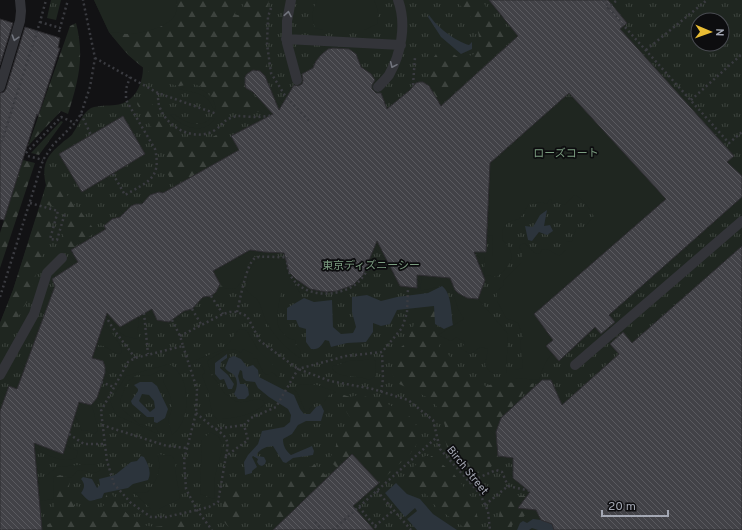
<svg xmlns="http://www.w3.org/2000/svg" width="742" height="530" font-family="Overpass,'Noto Sans JP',sans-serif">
<defs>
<pattern id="grass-tufts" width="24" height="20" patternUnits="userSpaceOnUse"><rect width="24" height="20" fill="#1f2620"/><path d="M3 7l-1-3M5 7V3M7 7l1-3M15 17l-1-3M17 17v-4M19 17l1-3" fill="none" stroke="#3d433e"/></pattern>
<pattern id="forest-firs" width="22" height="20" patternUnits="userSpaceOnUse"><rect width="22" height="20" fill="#1f2620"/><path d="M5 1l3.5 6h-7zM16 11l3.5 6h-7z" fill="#3d433e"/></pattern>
<pattern id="building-back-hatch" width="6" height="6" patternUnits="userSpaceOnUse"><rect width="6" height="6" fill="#424247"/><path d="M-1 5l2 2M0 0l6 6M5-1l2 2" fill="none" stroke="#5a5a5f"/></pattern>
</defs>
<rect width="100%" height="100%" fill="#121214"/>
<path fill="url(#grass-tufts)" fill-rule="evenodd" d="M51,0H61L56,20L47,18Z
M94,0H742V530H0V323L13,290L46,185C41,165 47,155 62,143C66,139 71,137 73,133C79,125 82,113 91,108C99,105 108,106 115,105C135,103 143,84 143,67L128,55L109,32ZM698,20H722V44H698Z"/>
<path fill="url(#forest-firs)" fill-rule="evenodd" d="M176,0H269C264,21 263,50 268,71L263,73C254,68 246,71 244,81C245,88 261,101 267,108L260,112H249L239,108L219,111C215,97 205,84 190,84C186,84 181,87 178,86C173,85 167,83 163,80C140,69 124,51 109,32L129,34L177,7ZM236,2L243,3L242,15H235Z
M454,0H481L512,40L437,110L429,86L431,67L434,57L439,50L447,47L450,52L461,59L474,54C476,49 479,43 479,39C479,23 465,9 454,0Z
M76,23C85,57 78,82 68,114L61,111L28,146L70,26Z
M140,97C154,96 155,117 163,126C166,130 172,133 176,135C196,145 204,142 222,132L239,150L174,187L166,170V155L164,147L137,104Z
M61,121L63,122L39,155L31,153Z
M23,160L35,163L0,268V233Z
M55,176L73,204L78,208L96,232L72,248L60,244L69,213L62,211V209L41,203L49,180Z
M39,209L55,213L28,300L0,348V323L13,290Z
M435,306L438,335L442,338L438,349L447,353L473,385L483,384L485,386L502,382L534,384L531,392L523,393L514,405L501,418L496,432L498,456L489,470L479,473L472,471L454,456L447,447L445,439V426L441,412L431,399L397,383L392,373L393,362L400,348L407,342L415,322L417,310H427Z
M341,394L350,397L358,395L380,400L407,414L414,421L418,430L417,444L410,454L379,483L352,454L337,468L329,460L336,446V433L345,431L352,420L347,413Z
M425,456H432L453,473L473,499L479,523L468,530L437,508L426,494L409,488L401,479Z
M304,464L311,467L315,464L328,478L278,525L263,510V502Z
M60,475L71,478L68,490L71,500L74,501V506L81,507L96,514L104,505L107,491H110C119,505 130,522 148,526C155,527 161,527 167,525C174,523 184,516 190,522C192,524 194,528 195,530H48L47,525L55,520L52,477Z
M226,481L237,486L241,499L240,514L243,519L240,527L243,530H231L225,523L222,516Z
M510,495L527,496L523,502L527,509L536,510L514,521L510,530H500C498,518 499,509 504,497Z"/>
<path fill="#1f2620" d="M94,0H176C177,6 177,14 173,18C164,28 143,33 131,34C124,34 116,32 109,32Z
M317,0H374C378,8 379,15 377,24L364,30H323L315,28C311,17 312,10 317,0Z
M185,87C200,86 215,94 216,110L213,108C207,92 193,93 179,89Z
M564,98L575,99L666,199L534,314L553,340L545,346L552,354C545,361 542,370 539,380L515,378V370L523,368L520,341L523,337L518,323L506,318L497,301V291L503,286L504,280L522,262V253L519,246L524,243L535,253L540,254L542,249L549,250L559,256L566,250V242L572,241L576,229L584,228L594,216C589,209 583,197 574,195L565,205L556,202L552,204L551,199L549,200L547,204L541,202L528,205L523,214L519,219L508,222L503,229L502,239C518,256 512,263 497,277L485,275L484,271L485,257H492L493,236L487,235L491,163Z
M174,114C185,122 199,130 211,118L215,119C202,136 183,127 170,115Z
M250,251L263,253L264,255L253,256C246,266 244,282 235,289L224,288L220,284L213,271Z
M260,259L285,260L286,270L300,293H281C279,306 272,325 284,334C288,338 289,339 295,340L296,346L301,351L300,358C287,350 273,335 266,321C263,315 261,303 256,298C252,295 248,293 245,288C248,279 249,263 260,259Z
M422,275L453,278C454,295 462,298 478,299L508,334L506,374C494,374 491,375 485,365L488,349L481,347L470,354L460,348L463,346L465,342L456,337L451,341L438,335L464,319L458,309L452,289H446L442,286L420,291Z
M138,317C140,324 136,329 139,337L137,339L125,336L119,332L111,319Z
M104,322C110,331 117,339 122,349L121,353L117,354L104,346L97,345Z
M243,329L247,331L258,350L279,371V378L272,372L267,375L263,372L257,359L253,358V354L243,349L241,353C231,343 217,355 207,361L212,376L217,382L225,394C232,396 233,402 239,402C245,403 253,399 262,399L265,404C254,415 232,419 217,419L212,414L208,390L202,376L205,372L200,362L196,364V360L222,350L229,343L238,330Z
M369,359H374L376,362L375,377L369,380C357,374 342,380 332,369L333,366L349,361L364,360Z
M169,364C192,376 192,421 172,435L168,419C176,405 170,395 163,381L165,377L168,375V372L161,370L149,376L137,375L128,381L120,400L123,410L139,424L156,428L160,435L116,415L110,401L126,376Z
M302,384L317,385L336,392L329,395L324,402H315L309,410L305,411L297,392L294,390L295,387Z
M79,402C83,403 88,403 91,406C94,409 94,414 95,418C97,424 101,430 94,434L90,430L82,431C79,426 78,420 75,415Z
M210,432L218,436L222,443L221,453L215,476L214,499L200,494L202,440Z
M37,444L63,454L66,446L78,451L76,458C61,464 48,455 35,448Z
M157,454L172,456C177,462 175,468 176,475C177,484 180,490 179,499L159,509H151L133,492L147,493C156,482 163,469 157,454Z
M89,464L96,465L101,470C96,473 89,474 84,470L77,471L71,478L60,475L53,477L54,499L40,501L38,479L46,476L57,467Z"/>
<path fill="#2c343c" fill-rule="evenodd" d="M429,15C437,27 455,41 469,45L472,42V49L461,54L441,37L428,17Z
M547,210L544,226L550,225L553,231L547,235L539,232L532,241L528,240L525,226L533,227L540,215Z
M442,286C452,293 451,314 453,325L444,329L435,324L434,306L397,310L390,324L381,326L373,323V332L366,342L347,343L331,347L329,341L325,340C321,346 319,350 311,349L306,342V329L299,327L296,320H287V308L304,298L314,302L332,300L333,327L341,334L353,333L356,327L352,312V297L367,295L381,301L397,297L428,293Z
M227,354V358L221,362L220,368L228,375L234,384L232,389H228L224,379L220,380L215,374V363Z
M234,356L241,359L247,367L253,365L258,370L259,377L294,395L300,409L304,414H310L316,407L321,405L324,411L321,421H306L298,425L292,434L283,439C283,446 286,451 291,455L312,446L314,451L313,455L293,458L286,463L283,462L273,446C267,446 260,449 257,454V456L264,457L266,461L265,464L262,466L259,465L257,462L258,459L253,456L252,457L257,467L252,471V473L245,475L244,462L248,455L258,444L262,431L284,427L290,422L291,415L288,409L269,397L258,388L255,382L246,381L243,378L242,371L240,370L238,376L240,384H245L248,388L249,395L245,399H238L234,394C237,388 239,380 233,374C230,372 227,371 225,368L229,358Z
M140,382H152L157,386L168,409L165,418L157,423L154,422V417H147L132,404L131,401L138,391V389L134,385ZM142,394L149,395L154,401L155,408L150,412L139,401Z
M141,456L144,457C148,464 152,472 148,480L133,484L128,488L104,493L102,498C88,501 91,504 81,493C85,487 85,484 81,479L83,477L92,479L97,488L100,485L99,479L115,475L131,462L137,461Z
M396,483L407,494L420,499L433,514L457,530H417L407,519L417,511L415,508L405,517L385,493Z
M533,519L541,520L552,524L554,530H538L532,528L529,530H517L520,523L523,521L527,523Z"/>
<path fill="url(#building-back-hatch)" stroke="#2d2c30" d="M489,0H608L627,23L620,29L734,156L727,162L742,176V197L609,315L615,322L601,334L595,327L559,361L546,346L553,340L534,314L666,199L569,93L490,163L486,252H474L485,280L478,299L467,298L458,293L455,290L450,278L417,275V288L400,286L377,241L363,275L353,285L337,291L326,292L310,289L296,279L289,272L284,253L264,252L250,250L213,271L220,284L216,292L211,296L203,297L192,309L184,311L169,322L157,320L152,309L120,327L107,313L92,358L103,361L105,367V373L97,398L91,405L79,402L63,454L34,443L42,530H0V411L9,386L17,389L55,286L52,279L78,262L71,250L106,229L104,226L112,219L120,217L131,206L136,204H142L150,195L159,192L163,193L239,150L231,136L273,114L253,92L246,88L245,84V77L247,74L253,70L260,71L265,76L279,110L294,85L298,86L302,84L303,81L302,74L313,68L316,61L321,55L328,49L333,48L349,49L356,54L361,67L371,74L375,80L372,85V89L376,93H381L387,109L410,90L416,83L419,82H423L429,86L441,106L518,36Z
M0,19L13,23L0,65Z
M25,27L60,38L58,48H60L38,116L37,114L4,220L0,219V93L4,92L6,89Z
M123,116L145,154L82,192L59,154Z
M742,246V530H554L552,524L541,520L536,510L518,508L530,492L513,478V458L498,456L496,432L501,418L542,380H551L562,405L619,354L610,344L623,332L632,343Z
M352,454L379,483L353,506L374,530H273Z"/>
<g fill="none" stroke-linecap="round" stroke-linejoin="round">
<path stroke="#3a3b40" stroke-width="2.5" stroke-dasharray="2 3" stroke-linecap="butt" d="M603,0L624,26L729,143L742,132
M271,8L268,17L267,44L271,73L286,97L310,122
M607,9L617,0
M40,22L60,28L68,0
M59,32L60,28
M646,50L707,0
M95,58L158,93L217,114
M413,85L415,57
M158,93C158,99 158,105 161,110C169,129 196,142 215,130C224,124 224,118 238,116C243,116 250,117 256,117C262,117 268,116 274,115
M691,100L742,54
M81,114L91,135
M0,147L40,22L46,0
M26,153L61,117L75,123
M28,156L43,160
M113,174L125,195C147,182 162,179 155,149L126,100V89L130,77
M30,203L58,211L50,239L57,240L65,213
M211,296L223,314
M0,297L43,160L53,145L75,123L81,114L90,87L95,58L83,0
M192,309L201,324
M237,312C240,301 246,264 255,258C261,255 279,258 287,257C285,293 327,302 353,286C360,282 365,274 369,268H374
M144,313L148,354
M108,320C116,334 126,345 135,358
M172,320L180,336L183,346L135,358L128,362L101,411L107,461L114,484L131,503L151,517H166L197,510L209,507L218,502L226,456L248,440L244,425L251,418L276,407L298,369L346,356L382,352L402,328L407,313L408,288
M180,336L223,314L230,312H237L247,316L260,341L298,369L330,381L373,389L408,400L433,420L440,449L480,494L488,511L490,530
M183,346L197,389L196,413L184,460L186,489L197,510L212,530
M101,382L114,387
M381,392L383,379L382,352
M196,413L215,429L244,425
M102,425L167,446L187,448
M216,429C228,438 229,441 226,456
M69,434L84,444H105
M469,482L496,470L502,472L508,486
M377,491L411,530
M485,505L508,486L531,491
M359,507L378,530
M315,522L322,530
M375,526L394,510
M333,530L437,437"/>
<path stroke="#333439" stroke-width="10" d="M291,0L287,21V43L297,80
M286,39L401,45
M0,87L20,21L21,11L20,0
M378,87C382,83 386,79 389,75C401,54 407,24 398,0
M575,365L742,221
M0,375L34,314L47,273L62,258"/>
</g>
<defs><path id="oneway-chevron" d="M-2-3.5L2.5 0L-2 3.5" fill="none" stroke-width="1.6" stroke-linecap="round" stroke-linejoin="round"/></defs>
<g stroke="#71747d">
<use href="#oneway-chevron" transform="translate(288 14) rotate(-80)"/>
<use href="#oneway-chevron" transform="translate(15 38) rotate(107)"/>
<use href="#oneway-chevron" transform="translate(393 65) rotate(114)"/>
</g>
<g text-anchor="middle" stroke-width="3.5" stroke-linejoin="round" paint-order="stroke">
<g font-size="11" fill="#7c9e81" stroke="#0d0d0f">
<text x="566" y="157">ローズコート</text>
<text x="371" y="269">東京ディズニーシー</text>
</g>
<g font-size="11" fill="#a4a8b4" stroke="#0d0d0f">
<text transform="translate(468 470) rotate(51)" y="4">Birch Street</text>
</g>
</g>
<g transform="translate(710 32) rotate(92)"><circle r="19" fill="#0d0d0f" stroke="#494b51"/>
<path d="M0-3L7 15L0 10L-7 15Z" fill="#eabd34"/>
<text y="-6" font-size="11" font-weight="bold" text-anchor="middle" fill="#a4a8b4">N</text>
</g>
<path d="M602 510v6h66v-6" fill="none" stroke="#a4a8b4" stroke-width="2"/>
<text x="608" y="510" font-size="12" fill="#a4a8b4" stroke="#0d0d0f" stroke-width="3" paint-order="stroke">20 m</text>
</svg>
